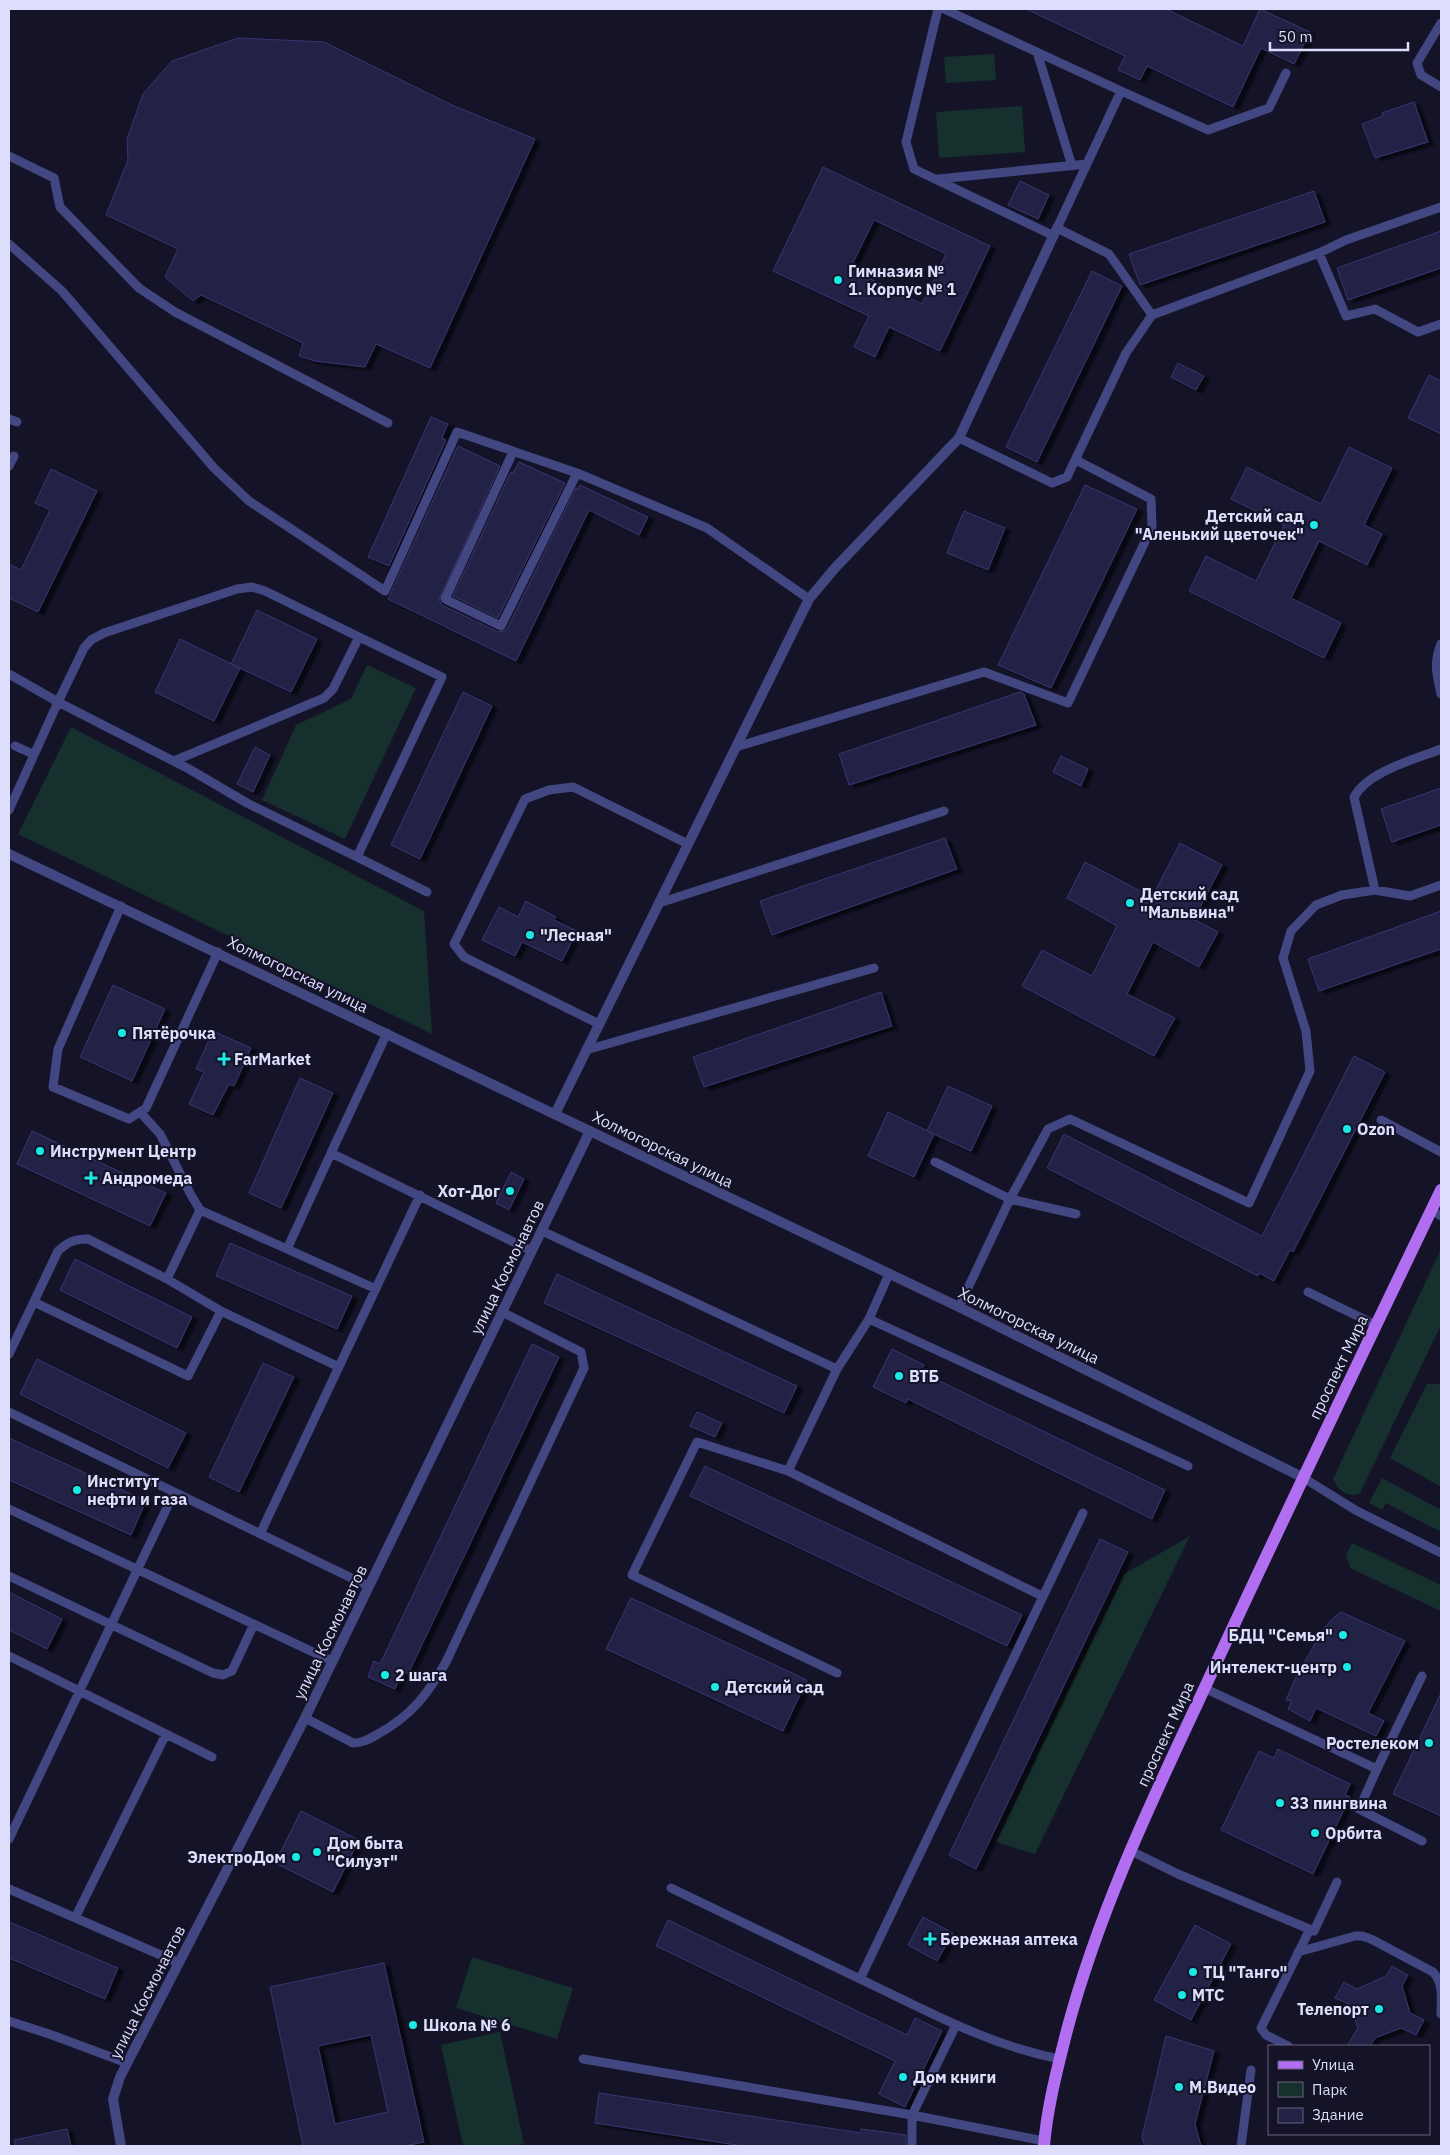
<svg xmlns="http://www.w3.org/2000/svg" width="1450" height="2155" font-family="'IBM Plex Sans',sans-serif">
<defs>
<filter id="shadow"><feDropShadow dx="5.5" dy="3" stdDeviation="1" flood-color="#0009"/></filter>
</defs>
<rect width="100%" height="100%" fill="#141328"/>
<path fill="#16312d" d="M994,54L996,80L946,83L944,57Z
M1022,106L1025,152L939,158L936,112Z
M367,665L416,688L345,839L262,800L296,725L351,699Z
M71,727L424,911L432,1034L18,834Z
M1441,1249V1325L1360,1493C1348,1499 1338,1490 1333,1479Z
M1427,1384H1441V1487L1390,1458Z
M1382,1478L1441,1510V1528L1439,1531L1386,1503L1382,1510L1369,1503Z
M1190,1536L1035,1854L996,1842L1124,1574Z
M1352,1543L1441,1585V1611L1350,1568L1346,1555Z
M472,1957L573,1988L557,2039L456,2008Z
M500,2032L524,2144L514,2146H463L441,2045Z"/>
<path fill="#242147" stroke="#3a3570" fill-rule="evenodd" filter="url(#shadow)" d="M1026,9H1166L1243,46L1260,9L1310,32L1294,64L1261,48L1233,107L1147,66L1140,80L1118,70L1125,56Z
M238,38L324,42L452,105L535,139L430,368L376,344L365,367L315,361L299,356L303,343L201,295L193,301L165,277L178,249L106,215L128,160L127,139L143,94L172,61Z
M1414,102L1428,142L1375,158L1362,124L1383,116L1382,113Z
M823,167L990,246L940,351L889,327L875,357L854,347L869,316L773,271ZM874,220L946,254L922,304L850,269Z
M1020,181L1049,195L1038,219L1008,205Z
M1314,191L1325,222L1140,285L1129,254Z
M1441,231V268L1348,300L1337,268Z
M1092,271L1122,286L1037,462L1006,447Z
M1178,363L1204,376L1196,390L1171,377Z
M1429,375L1441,381V434L1408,418Z
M431,417L448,424L442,438L446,440L389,566L368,557Z
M458,446L500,466L439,600L442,605L498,632L504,631L507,629L576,488L578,489L580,485L648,517L639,535L589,510L516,661L388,599Z
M1349,447L1392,468L1364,525L1382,534L1367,565L1319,541L1291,598L1341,623L1324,658L1189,591L1206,556L1256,581L1284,525L1231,499L1247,467L1321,504Z
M519,462L565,483L498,618L453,596L511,472L513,473Z
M51,469L97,491L38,612L9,598V564L21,570L50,510L35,503Z
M1085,485L1137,509L1051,688L998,665Z
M964,511L1005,528L988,570L947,553Z
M257,610L317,639L291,692L231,664Z
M180,639L240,668L214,721L155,692Z
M463,692L492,706L420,859L391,845Z
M1020,692L1024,694L1036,725L849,785L839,754Z
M255,747L270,755L253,792L237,784Z
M1061,756L1088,769L1081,786L1053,772Z
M1441,788V825L1392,842L1381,809Z
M945,838L957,869L772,935L760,901Z
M1180,843L1222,865L1194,919L1218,932L1199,967L1153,942L1127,994L1175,1018L1154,1056L1022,986L1042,950L1092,976L1117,926L1067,898L1085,862L1152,897Z
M526,901L556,917L554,920L577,931L562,961L522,942L515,956L482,940L499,907L518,917Z
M1441,911V949L1319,991L1308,959Z
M113,985L165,1009L132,1081L80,1057Z
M881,992L892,1026L704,1087L693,1057Z
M213,1031L251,1048L234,1086L229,1084L213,1115L189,1104L204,1072L196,1069Z
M1354,1056L1385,1072L1293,1252L1290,1250L1274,1281L1259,1273L1258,1276L1047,1168L1064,1134L1262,1236Z
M300,1078L333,1093L281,1208L249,1193Z
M948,1086L992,1106L971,1151L927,1131Z
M888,1112L934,1134L914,1177L868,1156Z
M32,1131L166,1193L150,1226L17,1164Z
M511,1172L524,1179L509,1210L496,1203Z
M230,1243L352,1296L337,1329L216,1276Z
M75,1259L192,1317L177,1348L60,1290Z
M557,1274L797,1386L784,1413L544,1303Z
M532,1344L559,1357L408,1674L403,1671L395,1689L368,1677L374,1661L380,1664Z
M892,1349L924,1365L921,1372L1165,1490L1152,1519L908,1399L906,1403L873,1387Z
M37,1359L186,1433L168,1468L20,1394Z
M263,1363L294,1377L239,1492L209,1477Z
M697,1412L722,1423L715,1437L690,1426Z
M9,1438L146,1501L131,1535L9,1480Z
M705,1466L1022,1615L1007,1646L690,1496Z
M1100,1539L1128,1552L976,1869L949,1855Z
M9,1592L62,1619L47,1649L9,1630Z
M631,1598L807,1680L783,1731L606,1649Z
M1341,1612L1405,1641L1368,1713L1384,1721L1376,1736L1316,1708L1310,1721L1288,1709L1292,1701L1286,1700L1296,1677L1321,1633L1330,1621Z
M1441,1693V1816L1393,1794Z
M1278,1749L1350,1784L1345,1795L1350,1797L1313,1874L1221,1830L1259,1751L1274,1758Z
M301,1811L359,1840L333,1892L275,1863Z
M923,1917L953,1933L937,1961L908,1945Z
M668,1920L907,2035L915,2018L942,2031L905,2107L879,2094L895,2061L656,1946Z
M9,1922L118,1968L105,1999L9,1958Z
M1195,1925L1231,1944L1191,2020L1154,2000Z
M384,1963L424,2142L404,2146H303L270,1987ZM371,2035L388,2112L335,2124L318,2046Z
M1392,1966L1408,1975L1402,1986L1410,2013L1424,2020L1416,2035L1401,2028L1375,2038L1370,2046H1347L1358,2028L1349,2004L1335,1998L1344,1982L1357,1989L1386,1976Z
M1166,2036L1214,2051L1195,2124L1201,2146H1145L1142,2137Z
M599,2093L861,2133V2129L906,2135V2146H743L595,2123Z
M67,2129L71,2146H15L14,2140Z"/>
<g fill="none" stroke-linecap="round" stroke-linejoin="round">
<path stroke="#424782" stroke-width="9" d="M938,9L906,142L914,169L1054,236
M944,9L1121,91L1057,228L1109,254L1152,315
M1441,23L1417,63L1421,75L1441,87
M1037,52L1072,166
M1121,91L1208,130L1269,108L1286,73
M9,156L54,178L60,207L139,288L175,312L388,423
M938,179L1087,164
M9,244L62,291L214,468L249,501L385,591L457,432L577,473L707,528L809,599
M1319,253L1346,316L1375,309L1418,332L1441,324
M9,419L17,422
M959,438L1052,483L1067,477L1126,353L1152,315L1319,253L1346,240L1441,207
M513,452L445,599L501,626L577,473
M9,466L14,456
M1441,644C1433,664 1437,675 1441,694
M9,674L58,702L84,648L91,640L104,633L237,589L252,587L265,591L359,637
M15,746L33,754
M736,747L984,672L1068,703L1152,527L1151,499L1076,460
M9,810L58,702L189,769L247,803L357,857L442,677L359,637L333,689L324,698L174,761
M357,857L427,892
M1375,890L1354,797C1368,771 1414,760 1441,749
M659,903L944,811
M121,906L58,1049L53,1087L129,1119L146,1108L218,952
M599,1024L464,957L454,944L525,799L549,790L573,787L688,844
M387,1033L331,1153L532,1251
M586,1050L874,968
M140,1112L160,1134L191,1195L200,1210L167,1279
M1381,1120L1441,1152
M935,1162L1010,1199L1076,1214
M200,1210L287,1249L331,1153
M1431,1210L1441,1216
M542,1231L837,1369
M287,1249L376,1289
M1308,1292L1376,1325
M34,1302L188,1376L221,1311
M959,1307L1010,1199L1048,1129L1070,1119L1249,1203L1310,1071L1306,1031L1283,958L1291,931L1316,905L1342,895L1375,890L1410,896L1441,885
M869,1319L1188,1466
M9,1354L58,1251C68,1242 74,1239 88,1239L167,1279L221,1311L339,1367
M9,1412L368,1586
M788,1471L837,1369L869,1319L889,1274
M1302,1477L1357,1511L1441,1553
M9,1509L332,1661
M260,1534L420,1195
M9,1576L213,1673L223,1675L232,1671L254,1624
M9,1656L166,1734L75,1918
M837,1673L632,1575L697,1442L788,1471L1042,1596
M1204,1688L1377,1769L1359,1809L1422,1841
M305,1718L353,1743C363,1743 369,1739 378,1734C411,1716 428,1694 446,1662L584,1368L581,1352L502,1312
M166,1734L212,1757
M1377,1769L1422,1676
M9,1839L174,1493
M1131,1851L1178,1874L1314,1931L1337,1882
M671,1888L860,1979
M9,1889L179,1963
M1298,1952L1355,1936H1362L1371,1939L1433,1972C1444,1984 1441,1998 1441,2014
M9,2021L52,2035L127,2063
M1288,2046L1266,2035L1261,2028L1310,1929
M583,2059L912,2115L1044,2141
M1060,2059C987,2045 926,2010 860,1979L1083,1513
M912,2146V2115L956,2025
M1241,2146L1251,2070"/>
<path stroke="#424782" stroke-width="10" d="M555,1114L809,599L835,568L959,438L1057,228
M121,2146L113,2099L120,2077L305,1718L590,1131"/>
<path stroke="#424782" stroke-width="10" d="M9,854L959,1307L1302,1477"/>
<path stroke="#b16ef1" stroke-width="12" d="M1044,2146C1047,2108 1057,2070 1066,2034C1098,1912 1153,1798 1206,1685C1283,1519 1362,1354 1441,1190"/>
</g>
<g fill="#1be9e6" stroke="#141328" stroke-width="2">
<circle cx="838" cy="280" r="5"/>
<circle cx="1314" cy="525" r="5"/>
<circle cx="1130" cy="903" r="5"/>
<circle cx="530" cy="935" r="5"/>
<circle cx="122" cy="1033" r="5"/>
<path d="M221.5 1051.5h5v5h5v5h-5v5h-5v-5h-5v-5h5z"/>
<circle cx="1347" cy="1129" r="5"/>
<circle cx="40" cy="1151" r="5"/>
<path d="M88.5 1170.5h5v5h5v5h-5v5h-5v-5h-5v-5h5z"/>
<circle cx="510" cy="1191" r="5"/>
<circle cx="899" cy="1376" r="5"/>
<circle cx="77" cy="1490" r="5"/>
<circle cx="1343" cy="1635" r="5"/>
<circle cx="1347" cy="1667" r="5"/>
<circle cx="385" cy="1675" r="5"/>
<circle cx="715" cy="1687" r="5"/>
<circle cx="1429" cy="1743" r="5"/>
<circle cx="1280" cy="1803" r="5"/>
<circle cx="1315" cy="1833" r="5"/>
<circle cx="317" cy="1852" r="5"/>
<circle cx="296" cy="1857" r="5"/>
<path d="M927.5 1931.5h5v5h5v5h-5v5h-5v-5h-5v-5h5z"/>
<circle cx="1193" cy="1972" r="5"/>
<circle cx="1182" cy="1995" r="5"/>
<circle cx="1379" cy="2009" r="5"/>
<circle cx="413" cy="2025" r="5"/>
<circle cx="903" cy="2077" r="5"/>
<circle cx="1179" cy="2087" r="5"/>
</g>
<g text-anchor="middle" stroke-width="4" stroke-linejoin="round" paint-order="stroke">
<g font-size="16" font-weight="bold" fill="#ddddfc" stroke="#141328" text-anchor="start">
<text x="848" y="277">Гимназия №<tspan x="848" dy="18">1. Корпус № 1</tspan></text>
<text x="1304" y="522" text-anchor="end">Детский сад<tspan x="1304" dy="18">"Аленький цветочек"</tspan></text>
<text x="1140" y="900">Детский сад<tspan x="1140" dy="18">"Мальвина"</tspan></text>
<text x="540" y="941">"Лесная"</text>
<text x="132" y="1039">Пятёрочка</text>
<text x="234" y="1065">FarMarket</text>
<text x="1357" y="1135">Ozon</text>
<text x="50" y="1157">Инструмент Центр</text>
<text x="102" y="1184">Андромеда</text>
<text x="500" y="1197" text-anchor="end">Хот-Дог</text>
<text x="909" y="1382">ВТБ</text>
<text x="87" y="1487">Институт<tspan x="87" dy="18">нефти и газа</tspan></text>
<text x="1333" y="1641" text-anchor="end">БДЦ "Семья"</text>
<text x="1337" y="1673" text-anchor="end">Интелект-центр</text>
<text x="395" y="1681">2 шага</text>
<text x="725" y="1693">Детский сад</text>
<text x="1419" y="1749" text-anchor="end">Ростелеком</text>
<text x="1290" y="1809">33 пингвина</text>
<text x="1325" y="1839">Орбита</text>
<text x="327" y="1849">Дом быта<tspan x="327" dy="18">"Силуэт"</tspan></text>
<text x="286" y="1863" text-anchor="end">ЭлектроДом</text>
<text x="940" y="1945">Бережная аптека</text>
<text x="1203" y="1978">ТЦ "Танго"</text>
<text x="1192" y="2001">МТС</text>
<text x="1369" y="2015" text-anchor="end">Телепорт</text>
<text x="423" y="2031">Школа № 6</text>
<text x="913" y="2083">Дом книги</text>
<text x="1189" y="2093">М.Видео</text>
</g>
<g font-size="16" fill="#ddddfc" stroke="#141328">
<text transform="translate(298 974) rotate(26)" y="6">Холмогорская улица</text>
<text transform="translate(663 1149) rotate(26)" y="6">Холмогорская улица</text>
<text transform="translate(507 1267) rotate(-64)" y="6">улица Космонавтов</text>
<text transform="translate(1029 1325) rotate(26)" y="6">Холмогорская улица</text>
<text transform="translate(1338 1367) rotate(-64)" y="6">проспект Мира</text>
<text transform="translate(330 1632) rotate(-64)" y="6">улица Космонавтов</text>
<text transform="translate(1165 1734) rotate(-65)" y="6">проспект Мира</text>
<text transform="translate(147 1992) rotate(-63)" y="6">улица Космонавтов</text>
</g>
</g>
<rect width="1450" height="2155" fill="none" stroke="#ddddfc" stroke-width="20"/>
<rect x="1268" y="2045" width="162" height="90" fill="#141328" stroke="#64647d"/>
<rect x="1278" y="2061" width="25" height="8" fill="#b16ef1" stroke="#64647d"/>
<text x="1312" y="2070" font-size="15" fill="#ddddfc">Улица</text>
<rect x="1278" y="2082" width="25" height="15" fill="#16312d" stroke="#64647d"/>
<text x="1312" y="2095" font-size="15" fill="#ddddfc">Парк</text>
<rect x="1278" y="2108" width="25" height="15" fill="#242147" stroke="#64647d"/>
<text x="1312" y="2120" font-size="15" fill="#ddddfc">Здание</text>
<path d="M1270 42v8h138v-8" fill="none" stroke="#ddddfc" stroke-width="2.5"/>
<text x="1278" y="42" font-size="15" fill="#ddddfc" stroke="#141328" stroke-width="4" paint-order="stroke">50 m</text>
</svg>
